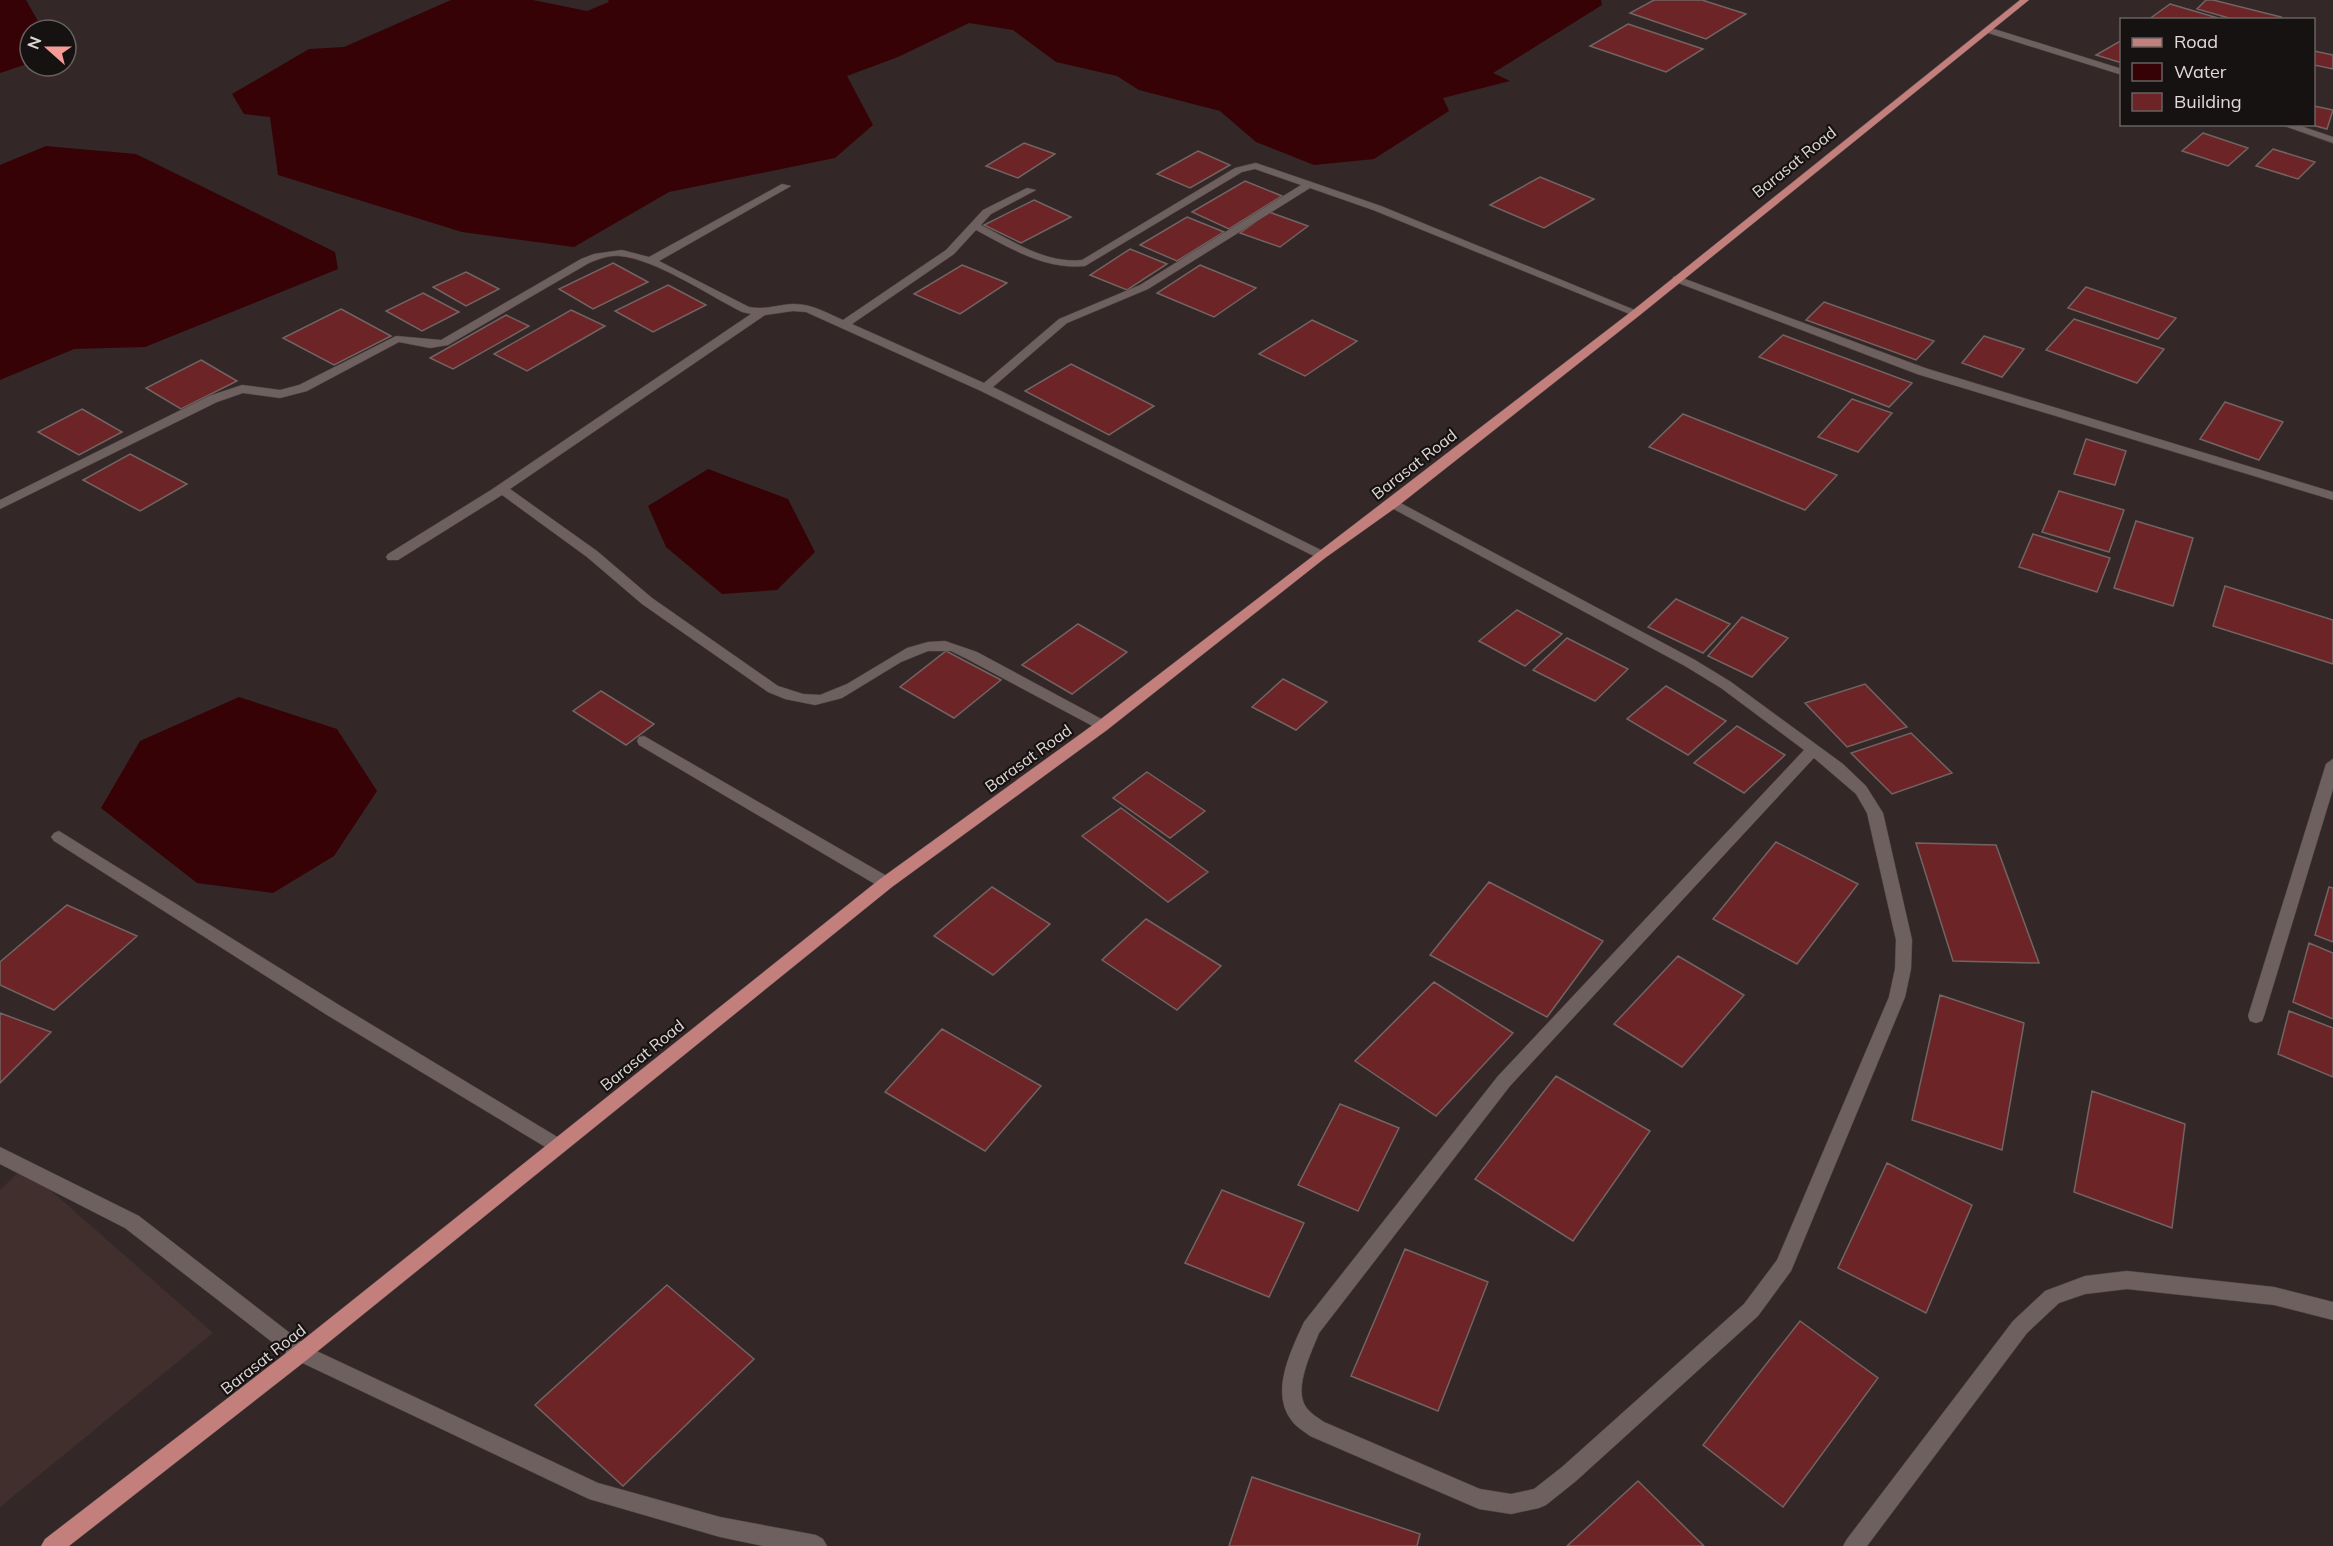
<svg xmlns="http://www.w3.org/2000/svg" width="2333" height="1546" font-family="Mulish,sans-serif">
<rect width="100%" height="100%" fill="#332827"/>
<path fill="#412f2e" d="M24,1167L213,1333L0,1507V1190Z"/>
<path fill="#370206" d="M0,0H26L43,30H30V63L0,73Z
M451,0H533L587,11L609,2L608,0H1601L1602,5L1493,73L1510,81L1443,98L1449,111L1374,159L1314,165L1256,142L1220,111L1139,90L1117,76L1056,62L1013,30L969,23L898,57L847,76L873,125L835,158L669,192L574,247L462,232L278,175L270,117L244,114L232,94L309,49L344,47Z
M46,146L136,154L335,252L338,269L145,347L74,349L0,380V165Z
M708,469L788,499L815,552L777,590L722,594L666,547L648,506Z
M239,697L337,729L377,791L334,856L273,893L197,883L101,808L140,741Z"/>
<path fill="#6d2426" stroke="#716463" stroke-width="1.5" d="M1654,0H1702L1746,14L1706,39L1630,13Z
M2206,0H2213L2281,17L2279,20H2236L2197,9Z
M2170,4L2218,18L2148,20Z
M1628,24L1703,49L1666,72L1590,46Z
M2122,40V63L2096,55Z
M2314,51L2333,55V69L2314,65Z
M2314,106L2333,110L2327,129L2308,124H2314Z
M2203,133L2248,148L2228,166L2182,151Z
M1024,143L1055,154L1018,178L986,166Z
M2273,149L2315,162L2298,179L2256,166Z
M1198,151L1230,165L1190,188L1157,174Z
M1540,177L1594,199L1544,228L1490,205Z
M1245,181L1282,196L1229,229L1192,212Z
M1034,200L1071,217L1021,243L984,225Z
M1269,212L1308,226L1280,247L1240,233Z
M1187,217L1224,232L1177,261L1140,245Z
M1130,249L1167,264L1127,290L1090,275Z
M613,263L648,282L593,309L559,289Z
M962,265L1007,283L960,314L914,294Z
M1200,265L1256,288L1214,317L1157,293Z
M466,272L499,289L466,306L433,287Z
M668,285L706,305L653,332L615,311Z
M2086,287L2176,318L2158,339L2068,308Z
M423,293L459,312L422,331L386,311Z
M1824,302L1934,341L1916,360L1806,320Z
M341,309L391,336L334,365L283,338Z
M571,310L605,326L527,371L494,354Z
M506,315L529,326L453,369L430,358Z
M2074,319L2164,349L2137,383L2046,350Z
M1312,320L1357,341L1305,376L1259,354Z
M1783,335L1912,383L1889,407L1759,357Z
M1984,336L2024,349L2002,377L1962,363Z
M201,360L237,381L181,409L146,388Z
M1071,364L1154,406L1109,435L1025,391Z
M1852,399L1892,413L1858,452L1818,437Z
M2225,402L2283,422L2259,460L2200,439Z
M82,409L122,432L79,455L38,432Z
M1683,414L1837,475L1805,510L1649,447Z
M2086,439L2126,451L2115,485L2074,474Z
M130,454L187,484L140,511L83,480Z
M2059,491L2124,510L2109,552L2042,532Z
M2136,521L2193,538L2173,606L2114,588Z
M2033,534L2110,558L2097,592L2019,567Z
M2225,586L2333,620V664L2213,626Z
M1676,599L1730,624L1703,653L1648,627Z
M1517,610L1562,634L1525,666L1479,641Z
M1742,617L1788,638L1752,677L1708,656Z
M1078,624L1127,652L1072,694L1022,665Z
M1567,638L1628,669L1595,701L1533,670Z
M946,651L1001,680L954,718L900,687Z
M1283,679L1327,702L1296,730L1252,707Z
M1865,684L1907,727L1847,747L1805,703Z
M1666,686L1726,721L1688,755L1627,719Z
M601,691L654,724L626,745L573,711Z
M1737,726L1785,755L1744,793L1694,763Z
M1911,733L1952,773L1892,794L1851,753Z
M1147,772L1205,811L1170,838L1113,798Z
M1121,808L1208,872L1168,902L1082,836Z
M1776,842L1858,884L1797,964L1713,919Z
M1916,843L1996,845L2039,963L1953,961Z
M1489,882L1603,941L1547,1017L1430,955Z
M992,887L1050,924L993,975L934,936Z
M2329,887L2333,888V942L2315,935Z
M67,905L137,936L54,1010L0,985V962Z
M1146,919L1221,966L1177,1010L1102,960Z
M2309,943L2333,953V1019L2293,1002Z
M1678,956L1744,995L1682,1067L1614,1024Z
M1434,982L1513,1033L1436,1116L1355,1061Z
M1940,995L2024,1023L2002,1150L1912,1120Z
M2289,1011L2333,1028V1077L2278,1054Z
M0,1013L51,1032L0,1083Z
M942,1029L1041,1086L985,1151L885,1092Z
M1556,1076L1650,1131L1573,1241L1475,1179Z
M2092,1091L2185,1124L2172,1228L2074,1192Z
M1340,1104L1399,1128L1358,1211L1298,1185Z
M1887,1163L1972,1205L1926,1313L1838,1268Z
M1222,1190L1304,1223L1269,1297L1185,1263Z
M1405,1249L1488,1282L1438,1411L1351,1376Z
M667,1285L754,1359L623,1486L535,1405Z
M1800,1321L1878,1378L1783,1507L1703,1445Z
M1252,1477L1420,1534L1417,1546H1229Z
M1638,1481L1704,1546H1567Z"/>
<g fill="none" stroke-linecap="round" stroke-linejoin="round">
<defs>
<path id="minor" d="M1985,28H1991L2122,69V75L1985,32Z
M2279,124H2295L2333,137V143Z
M1256,163L1381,206L1642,313L1636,316L1632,315L1373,210L1310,188L1148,289L1067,323L993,387L1325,552L1327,555L1320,559L981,391L806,312L793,311L765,315L510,489L597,551L652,598L778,686L803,694L820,695L847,684L907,648L928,642L945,641L977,652L1107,722L1109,726L1102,731L967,659L951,651H928L901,662L842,698L815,705L785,699L768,692L642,604L587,557L502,495L398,560H388L386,557L388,554L491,490L751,314L742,312C710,296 655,259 620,256C609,255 599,259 589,263L448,345L430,348L399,342L307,391L280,398L243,393L217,402L0,509V500L209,396L242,385L280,390L299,385L396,336L441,340L581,259L594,254L622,250L649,257L782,184L791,186L659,261L749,307C764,310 778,305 792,304C810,303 827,313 843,320L946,250L983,210L1027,188L1036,190L991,214L981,225C1013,241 1046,264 1082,260L1235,168ZM1255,169L1301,185L1140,285L1059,319L984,383L852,324L954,254L976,230C1010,248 1045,270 1085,266L1242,172Z
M1677,276L1925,368L2333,492V500L1917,374L1673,281V277Z
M1393,499L1695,660L1731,682L1843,764L1866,786L1883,813L1912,940L1911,969L1905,997L1791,1271L1758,1316L1576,1481L1546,1505L1539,1508L1511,1514L1479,1509L1310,1436C1304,1431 1296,1427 1292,1421C1269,1392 1292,1349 1304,1322L1498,1076L1804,750L1721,688L1685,666L1388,506L1387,503L1388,500ZM1814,758L1856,794L1867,813L1896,940L1895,969L1889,997L1777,1260L1744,1304L1562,1467L1534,1489L1511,1494L1480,1489L1324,1422C1318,1418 1310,1413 1306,1407C1293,1389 1312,1351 1319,1333L1510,1086Z
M644,736L892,879L894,883L892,887H880L639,745L637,741L639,737Z
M2333,759V789L2264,1016L2262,1021L2256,1023L2250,1021L2248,1016L2326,764Z
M59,831L339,1005L564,1141L567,1146L564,1151L558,1154L552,1151L327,1015L54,841L51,837L54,833Z
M0,1147L139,1216L308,1347L598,1483L720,1517L816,1535L823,1539L827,1546H763L720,1537L589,1499L294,1359L125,1228L0,1164Z
M2127,1271L2274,1287L2333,1302V1320L2274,1305L2127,1289L2085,1294L2059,1303L2027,1333L1867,1546H1843L1847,1539L2013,1321L2045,1291L2085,1276Z"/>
<path id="major" d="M2020,0H2029L1640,315L1398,506L1325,558L1107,730L892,887L308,1359L69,1546H41L45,1539L294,1347L880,879L1097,722L1632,311Z"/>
</defs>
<use href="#minor" stroke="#4e4544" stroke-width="1"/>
<use href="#major" stroke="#4e4544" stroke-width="1"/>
<use href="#minor" fill="#6d605f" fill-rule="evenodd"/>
<use href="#major" fill="#c27f7c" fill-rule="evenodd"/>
</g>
<g text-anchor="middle" stroke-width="4.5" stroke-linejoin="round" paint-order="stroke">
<g font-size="16" fill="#e0d9d8" stroke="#171212">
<text transform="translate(1794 162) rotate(-39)" y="6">Barasat Road</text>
<text transform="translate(1414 464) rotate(-38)" y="6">Barasat Road</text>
<text transform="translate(1028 758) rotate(-36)" y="6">Barasat Road</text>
<text transform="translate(642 1055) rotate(-39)" y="6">Barasat Road</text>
<text transform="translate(263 1359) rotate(-38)" y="6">Barasat Road</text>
</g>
</g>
<rect x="2120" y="18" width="195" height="108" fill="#171212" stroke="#676261" stroke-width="1.5"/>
<rect x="2132" y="38" width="30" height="9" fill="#c27f7c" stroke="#676261" stroke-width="1.5"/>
<text x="2174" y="48" font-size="18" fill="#e0d9d8">Road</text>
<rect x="2132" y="63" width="30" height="18" fill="#370206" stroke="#676261" stroke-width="1.5"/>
<text x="2174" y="78" font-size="18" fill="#e0d9d8">Water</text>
<rect x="2132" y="93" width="30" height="18" fill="#6d2426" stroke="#676261" stroke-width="1.5"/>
<text x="2174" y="108" font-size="18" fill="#e0d9d8">Building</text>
<g transform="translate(48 48) rotate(291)"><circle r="28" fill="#171212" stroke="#676261" stroke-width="1.5"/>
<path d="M0-4.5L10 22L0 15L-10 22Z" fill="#f59b98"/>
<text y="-9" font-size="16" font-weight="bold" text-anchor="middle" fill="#e0d9d8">N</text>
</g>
</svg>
